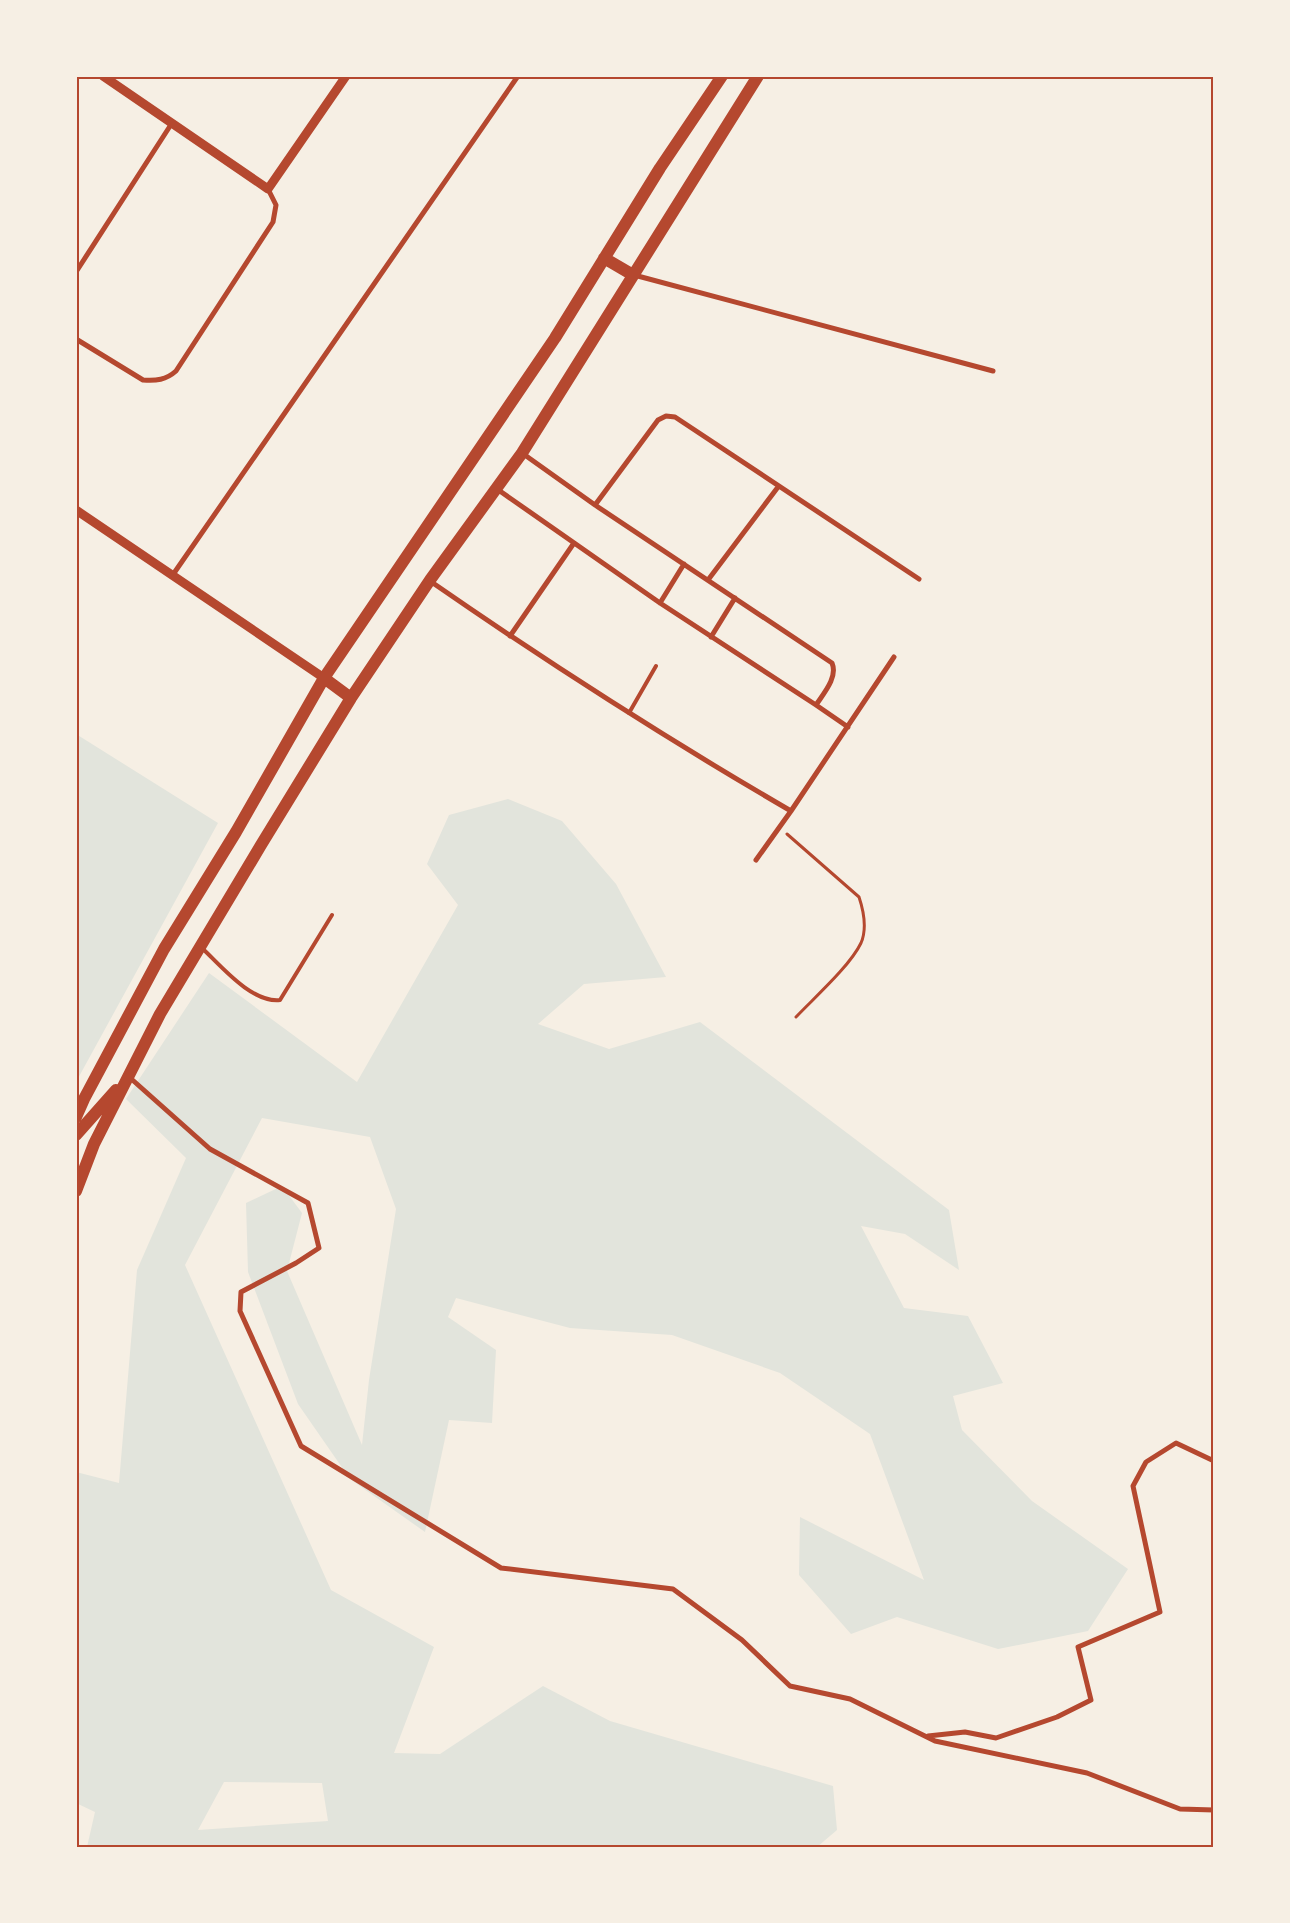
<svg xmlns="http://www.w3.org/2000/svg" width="1290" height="1923" font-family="'Source Sans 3',sans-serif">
<rect width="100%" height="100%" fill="#f6efe4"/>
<path fill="#e2e4dc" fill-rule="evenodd" d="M76,734L218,823L76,1082Z
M508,799L562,821L616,884L666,977L584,984L538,1024L609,1049L700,1022L949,1210L959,1270L905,1234L861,1226L904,1308L968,1316L1003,1383L953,1396L962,1430L1032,1501L1128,1569L1088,1631L998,1649L897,1617L851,1634L799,1575L800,1517L924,1580L870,1434L780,1373L672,1335L570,1328L456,1298L448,1317L496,1350L492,1423L449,1420L425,1532L350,1479L298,1404L248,1272L246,1203L282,1186L302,1213L287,1271L362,1445L369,1380L396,1209L370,1137L262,1118L185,1265L331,1590L434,1647L394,1753L440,1754L543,1686L610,1721L833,1786L837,1830L817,1847H87L95,1812L76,1803V1472L119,1483L137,1270L186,1158L126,1099L209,973L357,1082L458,905L427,864L449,815ZM224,1782L322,1783L328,1821L198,1830Z"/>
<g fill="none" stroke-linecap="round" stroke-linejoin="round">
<path stroke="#b5482f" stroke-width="3" d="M787,834L859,897C864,912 867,929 861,943C850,966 814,998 796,1017"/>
<path stroke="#b5482f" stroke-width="4" d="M629,713L656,666
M203,949C222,967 252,1003 280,1000L332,915"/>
<path stroke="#b5482f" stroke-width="5" d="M76,272L172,123
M634,275L993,371
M76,339L143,380C156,381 166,380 176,371L273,222L276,205L268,189
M522,453L595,505L832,663C838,677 824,693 816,705L848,727
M497,489L660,603L816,705
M595,505L658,420L666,416L675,417L919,579
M172,576L518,76
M708,580L778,487
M430,581C547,662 667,739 791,811L894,657
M660,603L684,564
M510,636L574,543
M711,637L735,598
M756,860L791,811
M128,1076L210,1149L308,1203L319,1248L296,1263L241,1292L240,1311L301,1446L501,1568L673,1589L742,1640L790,1686L850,1699L935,1741L1087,1773L1180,1809L1214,1810
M928,1736L965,1732L996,1738L1057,1717L1091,1700L1078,1647L1160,1612L1133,1486L1146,1462L1176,1443L1214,1461"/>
<path stroke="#b5482f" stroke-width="9" d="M103,76L268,189L346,76
M76,510L324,678"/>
<path stroke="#b5482f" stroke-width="12" d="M604,258L633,275
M324,678L351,698
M76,1117L84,1099L164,949L236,832L324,678L555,338L660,168L722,76
M76,1135L116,1090
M76,1191L94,1144L160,1014L261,845L351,698L430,580L522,453L758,76"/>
</g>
<rect width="1290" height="1923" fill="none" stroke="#f6efe4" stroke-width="155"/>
<rect x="78" y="78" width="1134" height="1768" fill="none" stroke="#b5482f" stroke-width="2"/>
</svg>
